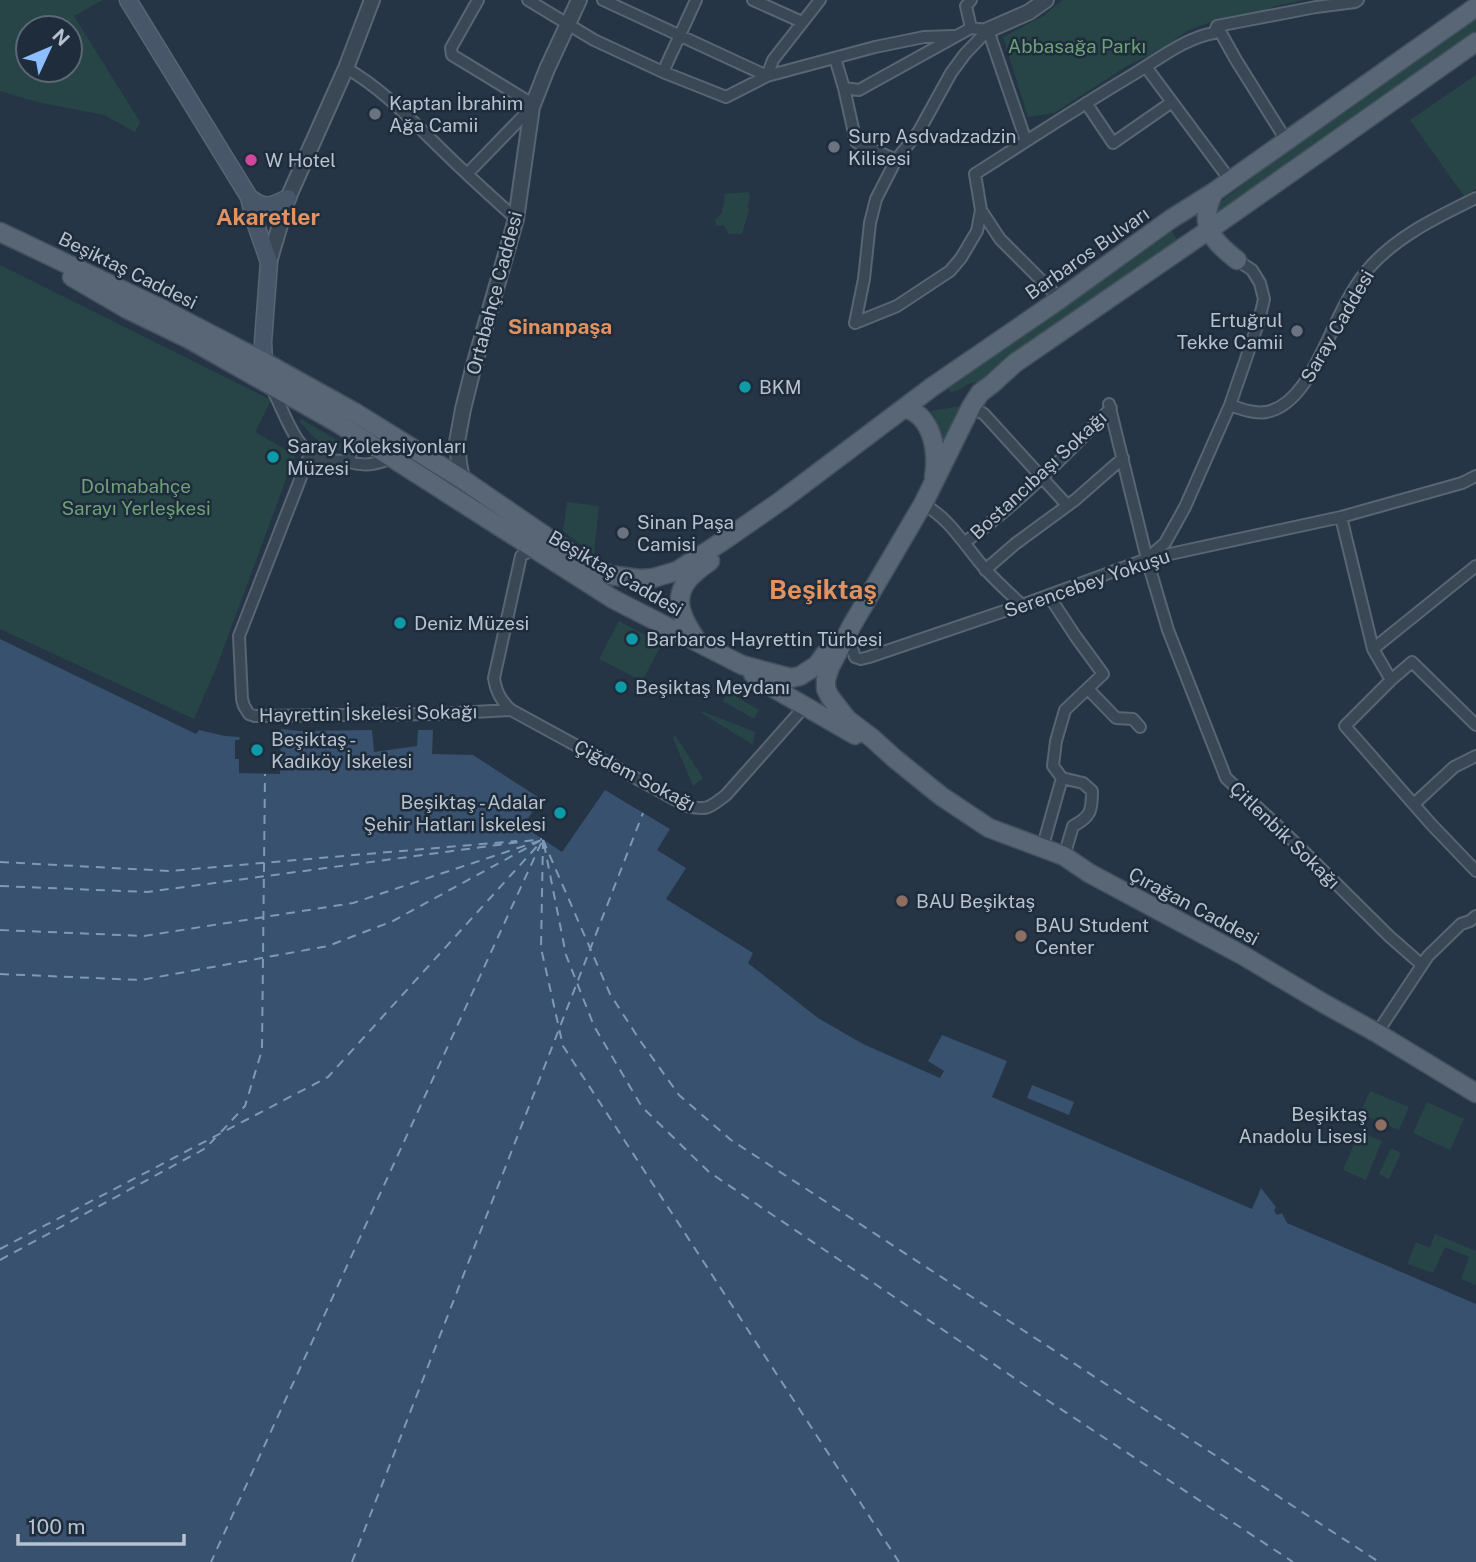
<svg xmlns="http://www.w3.org/2000/svg" width="1476" height="1562" font-family="'Public Sans',sans-serif">
<rect width="100%" height="100%" fill="#253546"/>
<path fill="#274547" fill-rule="evenodd" d="M0,0H103L74,16L140,122L135,132L104,115L37,102L0,91ZM28,28H70V70H28Z
M1062,0H1304L1276,6L1245,17L1211,22L1189,30L1158,51L1127,66L1054,113L1028,117L1003,37L1045,15Z
M1476,17V31L1219,212L1216,210V206L1220,202L1340,113Z
M1476,75V189L1464,196L1410,120Z
M748,192L750,195L748,207L749,210L742,234H729L724,225L716,226L715,220L722,213L725,194Z
M1172,231L1177,240L996,367L983,383C967,378 963,392 950,392L948,388Z
M0,265L271,400L255,432L295,455L217,666L194,719L0,629Z
M961,406L941,451L937,422L931,411Z
M301,419L342,443L340,450C319,446 314,437 300,422Z
M567,502L599,506L594,554L563,531Z
M619,621L662,644L642,681L599,659Z
M728,692L759,710L754,719L723,701Z
M701,711L755,732L753,745L700,712Z
M675,735L703,778L693,786L673,738Z
M1370,1091L1409,1107L1399,1130L1360,1114Z
M1427,1102L1464,1119L1450,1150L1413,1133Z
M1359,1132L1382,1141L1366,1180L1343,1170Z
M1391,1148L1401,1153L1389,1179L1379,1174Z
M1435,1234L1476,1251V1285L1461,1279L1469,1257L1445,1247L1433,1273L1407,1264L1416,1242L1430,1248Z"/>
<path fill="#37516e" d="M0,639L196,734L199,730L225,736L240,737L239,740H235V759H239V773L280,774L281,729L299,731L372,730L374,752L417,746L418,730H433L432,754L473,755L541,799L523,826L562,852L605,790L670,829L657,850L686,868L666,899L753,953L748,963L818,1018L863,1044L940,1078L944,1071L928,1061L942,1035L1007,1061L992,1097L1252,1209L1261,1188L1276,1207L1274,1211L1277,1215L1282,1213L1287,1223L1476,1304V1562H0Z
M1032,1085L1074,1102L1069,1115L1027,1098Z"/>
<g fill="none" stroke-linecap="round" stroke-linejoin="round">
<path stroke="#7c99b8" stroke-width="2" stroke-dasharray="9 7" stroke-linecap="butt" d="M543,840L610,994L641,1042L679,1095L731,1140L1379,1562
M543,840L541,948L563,1046L899,1562
M544,844L566,955L594,1026L642,1107L709,1172L1047,1400L1293,1562
M0,862L170,871L517,841
M0,886L147,892L542,839
M0,930L144,936L353,903L539,841
M0,974L141,980L328,946L393,921L543,839L211,1562
M221,1132L245,1106L262,1050L265,774
M0,1249L328,1077L540,843
M0,1260L206,1148L217,1136
M352,1562L643,813"/>
<defs>
<path id="minor" d="M528,0L594,40L663,72L726,97L767,76L875,47L924,37L954,36
M603,0L767,76
M753,0L802,22
M1217,26L1236,60L1286,140
M971,28L966,6L971,0
M988,30L1026,141
M835,58L844,88L856,142L896,160
M1146,67L1230,180
M346,68C383,89 411,120 441,149C465,173 491,196 516,219
M663,72L696,0
M767,76L773,60L820,0
M844,88L859,90L971,28L988,30
M1086,103L1113,143L1172,102
M467,174L532,107L526,100L452,55L451,48L478,0
M981,210L1000,239L1060,299
M855,323L897,306L950,271L961,258L977,231L981,210L975,174C1028,140 1080,106 1134,74C1159,59 1185,38 1214,33L1217,26L1316,7L1355,2L1358,0
M855,323L864,279L870,223L876,199L896,160L919,131L951,73L965,54L988,30
M272,389C284,410 295,452 322,460C329,461 337,460 344,461C350,462 355,464 361,464C371,466 383,461 393,458
M1109,404L1147,559L1168,630L1226,778L1282,830L1389,936L1422,965
M1230,405C1241,409 1254,414 1266,412C1301,406 1320,355 1334,327C1343,307 1355,284 1369,268C1398,235 1438,217 1476,198
M971,407L984,414L1067,505
M310,454L239,636L242,699L244,706L249,714L255,716L437,714L511,710
M349,462L354,434
M923,504C951,519 966,548 987,571C998,583 1010,594 1022,605
M1341,517L1373,649L1391,680L1412,662L1476,725
M965,542C1018,504 1065,456 1111,408
M533,549L521,556L494,678C496,692 501,701 511,710L687,806C708,811 710,807 726,795L805,706
M1149,557L1165,543L1185,507L1230,405L1259,321L1264,299L1260,283L1252,270L1237,260
M985,570L1015,544L1075,500L1123,458
M1049,596L1076,637L1103,674L1065,710L1056,741L1053,766L1062,778L1083,783L1092,791C1092,810 1091,817 1073,826L1064,856
M850,634V643L855,657L861,659L869,657L1022,605L1147,559L1341,517L1462,483L1476,476
M1373,649L1476,566
M1391,680L1345,726L1431,824L1476,871
M1088,689L1116,718L1133,719L1140,727
M1414,804L1454,767L1476,756
M1042,849L1062,778
M1377,1033L1428,956L1461,924L1470,921L1476,916"/>
<path id="tertiary" d="M988,30L1029,12L1046,0
M269,262L288,198L346,68L372,0
M462,479L459,463L457,442L463,409L473,369L516,219L532,107L547,69L579,0"/>
<path id="secondary" d="M128,0L249,197L254,219L269,262L263,342L264,362
M249,197C264,210 272,206 288,198"/>
<path id="primary" d="M1476,42L1229,216L1015,363L992,384L980,393L971,407L923,504L852,625L830,667L826,679V689L830,697L847,719L872,738L894,758L941,796L989,828L1064,856L1089,873L1244,956L1323,1003L1377,1033L1476,1093
M1214,192C1197,224 1212,241 1237,260
M0,232L164,310L264,362L354,412L462,479L589,566L610,575L640,579L653,578L677,571L726,539L782,500L932,387L1060,299L1171,219L1214,192L1476,7
M72,277L127,309L189,339L336,422L613,599L742,665L791,678L800,676L817,665L825,654L835,646
M904,408C933,415 938,452 934,477
M698,642C682,619 668,594 696,572C700,568 705,565 710,561
M753,674L763,682L855,735"/>
</defs>
<use href="#minor" stroke="#586572" stroke-width="14"/>
<use href="#tertiary" stroke="#586572" stroke-width="18"/>
<use href="#secondary" stroke="#586572" stroke-width="19"/>
<use href="#primary" stroke="#43505e" stroke-width="21"/>
<use href="#minor" stroke="#3a4755" stroke-width="10"/>
<use href="#tertiary" stroke="#3a4755" stroke-width="14"/>
<use href="#secondary" stroke="#485669" stroke-width="16"/>
<use href="#primary" stroke="#586675" stroke-width="18"/>
</g>
<g fill="#6b7280" stroke="#1e2c3b" stroke-width="2.5">
<circle cx="375" cy="114" r="7"/>
<circle cx="834" cy="147" r="7"/>
<circle cx="1297" cy="331" r="7"/>
<circle cx="623" cy="533" r="7"/>
</g>
<circle fill="#d1479c" stroke="#1e2c3b" stroke-width="2.5" cx="251" cy="160" r="7"/>
<g fill="#0f9aa8" stroke="#1e2c3b" stroke-width="2.5">
<circle cx="745" cy="387" r="7"/>
<circle cx="273" cy="457" r="7"/>
<circle cx="400" cy="623" r="7"/>
<circle cx="632" cy="639" r="7"/>
<circle cx="621" cy="687" r="7"/>
<circle cx="257" cy="750" r="7"/>
<circle cx="560" cy="813" r="7"/>
</g>
<g fill="#8d6e63" stroke="#1e2c3b" stroke-width="2.5">
<circle cx="902" cy="901" r="7"/>
<circle cx="1021" cy="936" r="7"/>
<circle cx="1381" cy="1125" r="7"/>
</g>
<g text-anchor="middle" stroke-width="5" stroke-linejoin="round" paint-order="stroke">
<g font-size="19" fill="#6da176" stroke="#1e2c3b">
<text x="1077" y="53">Abbasağa Parkı</text>
<text x="136" y="493">Dolmabahçe<tspan x="136" dy="22">Sarayı Yerleşkesi</tspan></text>
</g>
<g font-size="19" fill="#b8c2ce" stroke="#1e2c3b" text-anchor="start">
<text x="389" y="110">Kaptan İbrahim<tspan x="389" dy="22">Ağa Camii</tspan></text>
<text x="848" y="143">Surp Asdvadzadzin<tspan x="848" dy="22">Kilisesi</tspan></text>
<text x="265" y="167">W Hotel</text>
<text x="1283" y="327" text-anchor="end">Ertuğrul<tspan x="1283" dy="22">Tekke Camii</tspan></text>
<text x="759" y="394">BKM</text>
<text x="287" y="453">Saray Koleksiyonları<tspan x="287" dy="22">Müzesi</tspan></text>
<text x="637" y="529">Sinan Paşa<tspan x="637" dy="22">Camisi</tspan></text>
<text x="414" y="630">Deniz Müzesi</text>
<text x="646" y="646">Barbaros Hayrettin Türbesi</text>
<text x="635" y="694">Beşiktaş Meydanı</text>
<text x="271" y="746">Beşiktaş -<tspan x="271" dy="22">Kadıköy İskelesi</tspan></text>
<text x="546" y="809" text-anchor="end">Beşiktaş - Adalar<tspan x="546" dy="22">Şehir Hatları İskelesi</tspan></text>
<text x="916" y="908">BAU Beşiktaş</text>
<text x="1035" y="932">BAU Student<tspan x="1035" dy="22">Center</tspan></text>
<text x="1367" y="1121" text-anchor="end">Beşiktaş<tspan x="1367" dy="22">Anadolu Lisesi</tspan></text>
</g>
<g font-size="19" fill="#b8c2ce" stroke="#1e2c3b">
<text transform="translate(1087 253) rotate(-35)" y="7">Barbaros Bulvarı</text>
<text transform="translate(128 270) rotate(26)" y="7">Beşiktaş Caddesi</text>
<text transform="translate(494 293) rotate(-75)" y="7">Ortabahçe Caddesi</text>
<text transform="translate(1337 326) rotate(-60)" y="7">Saray Caddesi</text>
<text transform="translate(1038 475) rotate(-43)" y="7">Bostancıbaşı Sokağı</text>
<text transform="translate(616 573) rotate(30)" y="7">Beşiktaş Caddesi</text>
<text transform="translate(1087 583) rotate(-19)" y="7">Serencebey Yokuşu</text>
<text transform="translate(368 713) rotate(-1)" y="7">Hayrettin İskelesi Sokağı</text>
<text transform="translate(635 775) rotate(27)" y="7">Çiğdem Sokağı</text>
<text transform="translate(1285 835) rotate(44)" y="7">Çitlenbik Sokağı</text>
<text transform="translate(1194 906) rotate(28)" y="7">Çırağan Caddesi</text>
</g>
<g font-size="21" font-weight="bold" fill="#e09261" stroke="#1e2c3b">
<text x="560" y="334">Sinanpaşa</text>
</g>
<g font-size="23" font-weight="bold" fill="#e09261" stroke="#1e2c3b">
<text x="268" y="225">Akaretler</text>
</g>
<g font-size="26" font-weight="bold" fill="#e09261" stroke="#1e2c3b">
<text x="823" y="599">Beşiktaş</text>
</g>
</g>
<g transform="translate(49 49) rotate(46)"><circle r="33" fill="#1e2c3b" stroke="#5c6876" stroke-width="2"/>
<path d="M0-5L12 26L0 18L-12 26Z" fill="#8cbeff"/>
<text y="-10" font-size="19" font-weight="bold" text-anchor="middle" fill="#b8c2ce">N</text>
</g>
<path d="M18 1534v10h166v-10" fill="none" stroke="#b8c2ce" stroke-width="3.5"/>
<text x="28" y="1534" font-size="21" fill="#b8c2ce" stroke="#1e2c3b" stroke-width="5" paint-order="stroke">100 m</text>
</svg>
